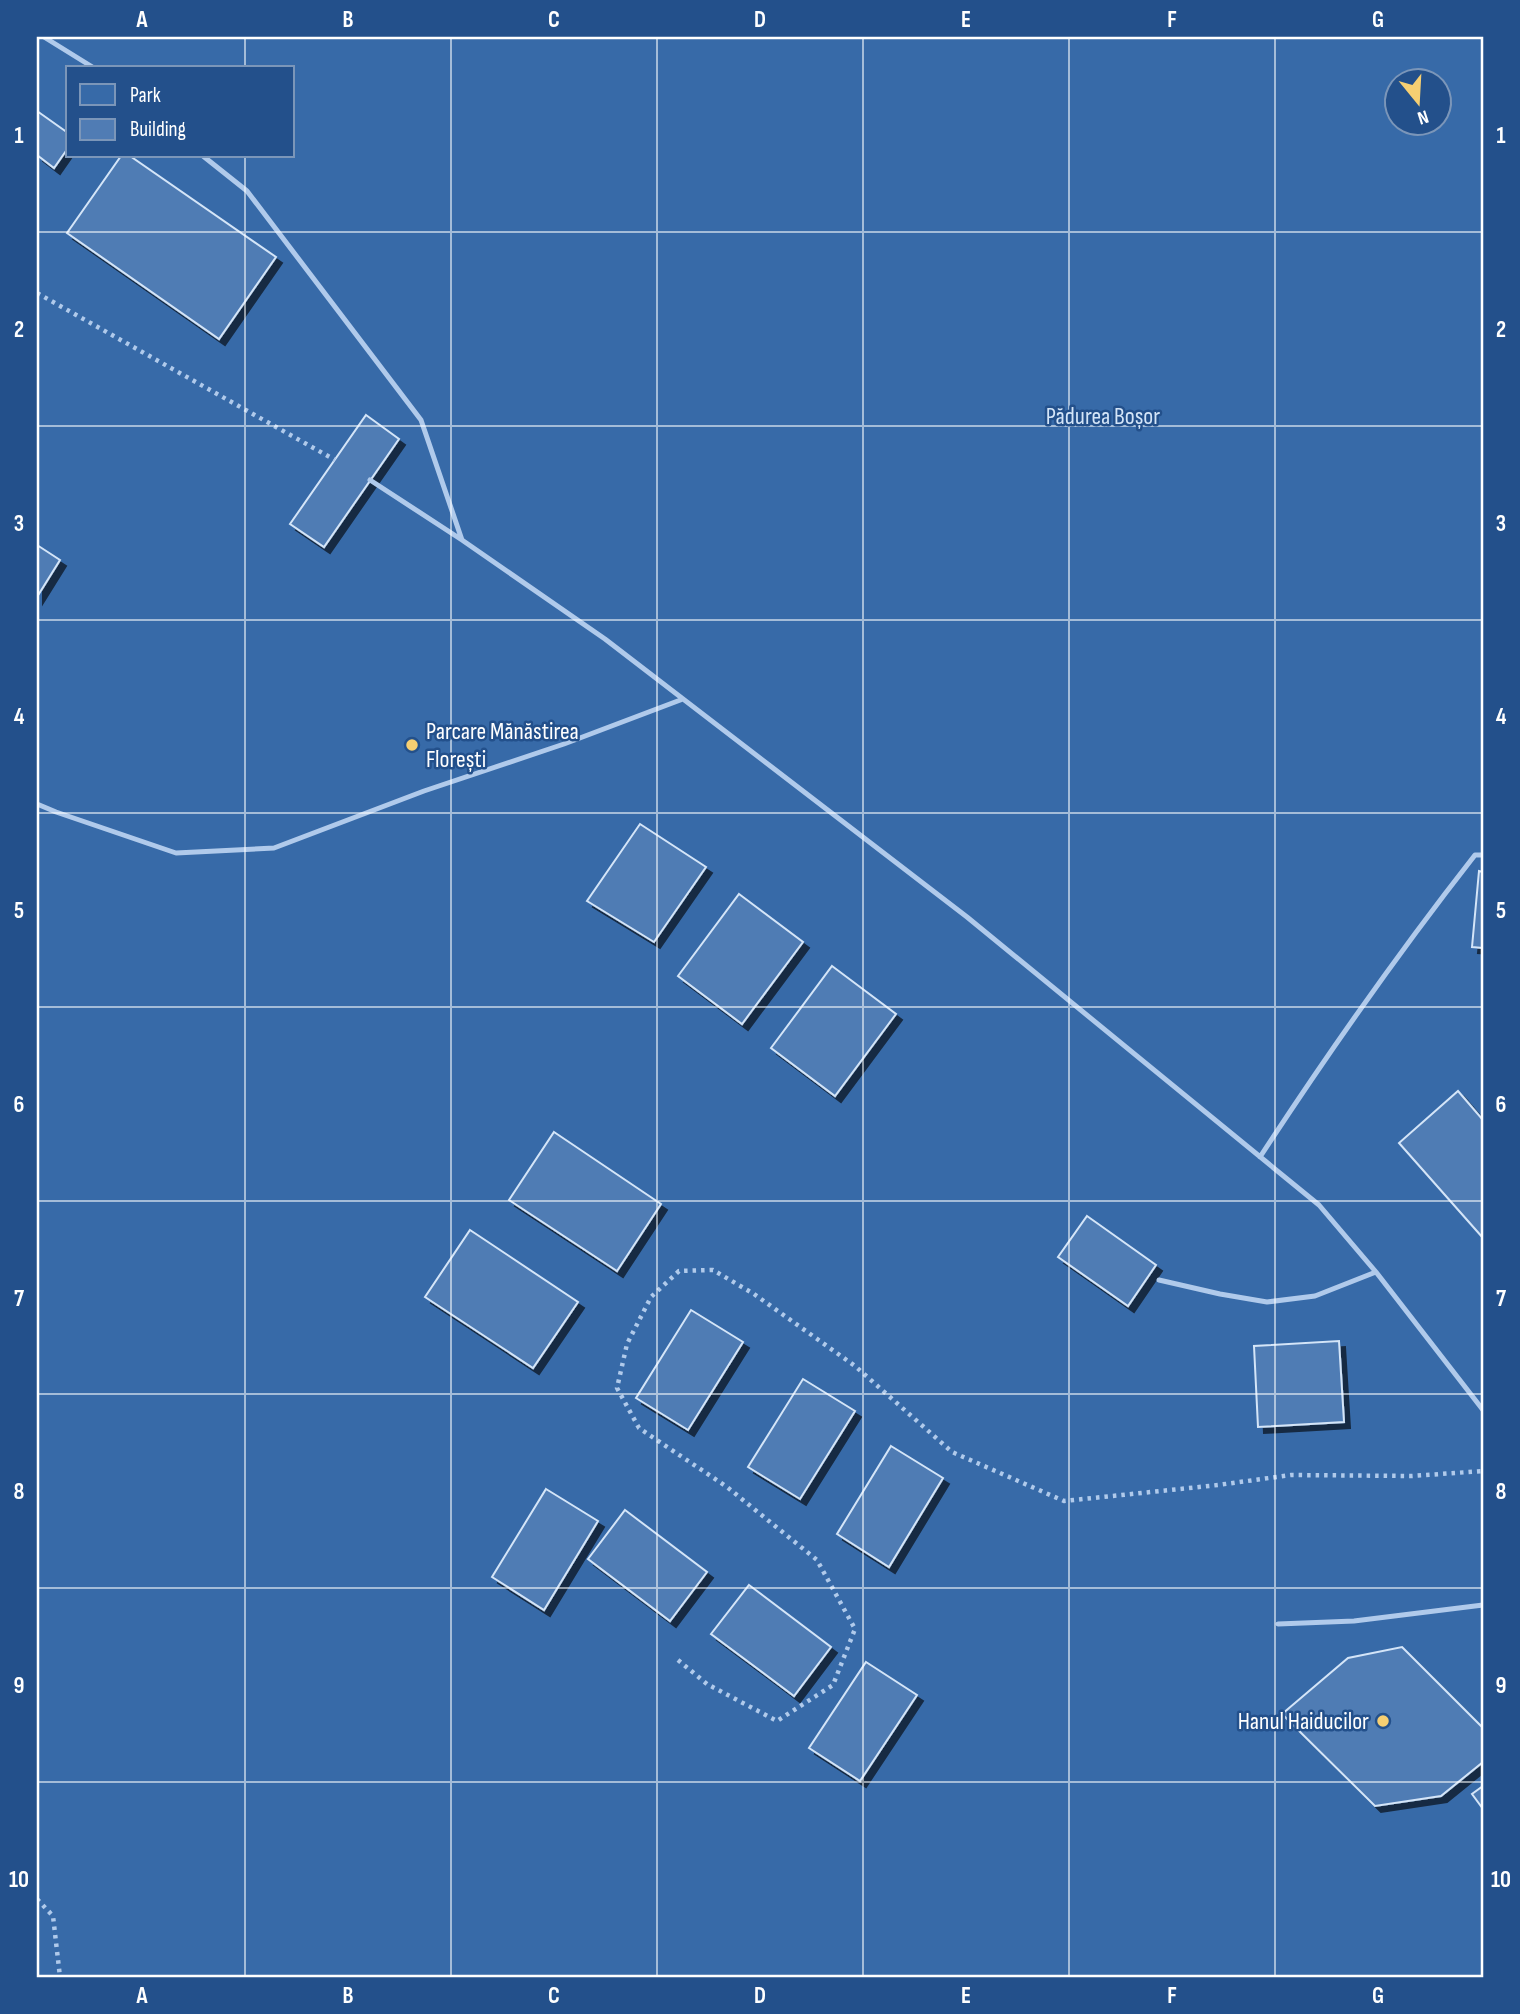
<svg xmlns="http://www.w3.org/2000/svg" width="1520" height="2014" font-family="'Sofia Sans Condensed',sans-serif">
<defs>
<filter id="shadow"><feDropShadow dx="6" dy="6" stdDeviation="0" flood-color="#0009"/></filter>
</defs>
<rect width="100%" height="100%" fill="#23508b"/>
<path fill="#376aa8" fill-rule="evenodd" d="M37,37H1483V1977H37ZM68,68H292V156H68ZM1398,80H1440V122H1398Z"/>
<path fill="#507cb4" stroke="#d4e5f8" stroke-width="2" filter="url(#shadow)" d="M37,111L68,133V148L54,168L37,155Z
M121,156H130L276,257L219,339L67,233Z
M366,415L399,439L324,547L290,524Z
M37,545L60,560L37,597Z
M640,824L706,867L654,942L587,901Z
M1479,871L1483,872V948L1472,947Z
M739,894L803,942L742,1024L678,976Z
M832,966L896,1014L835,1096L771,1048Z
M1458,1091L1483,1120V1238L1399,1143Z
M554,1132L661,1204L617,1271L509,1200Z
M1087,1216L1156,1265L1128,1306L1058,1257Z
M470,1230L578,1302L533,1368L425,1297Z
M691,1310L743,1342L688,1430L636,1398Z
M1339,1341L1344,1422L1258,1427L1254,1346Z
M803,1379L855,1411L800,1499L748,1467Z
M891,1446L943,1478L889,1567L837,1534Z
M546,1489L598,1521L544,1610L492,1577Z
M625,1510L707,1572L670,1621L588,1559Z
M749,1585L831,1647L794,1696L711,1634Z
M1402,1647L1483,1728V1762L1441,1796L1375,1806L1282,1714L1348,1658Z
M866,1662L917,1695L860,1781L809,1748Z
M1483,1786V1809L1472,1794Z"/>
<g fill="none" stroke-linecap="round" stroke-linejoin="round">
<path stroke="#b0caeb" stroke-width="4.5" stroke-dasharray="3.5 5" stroke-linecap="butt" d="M37,293L335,460
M678,1660L707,1684L777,1721L833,1685L855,1629L817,1560L727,1487L639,1428L617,1388L627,1344L651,1297L679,1271L713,1270L754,1294L855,1366L952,1452L1064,1501L1218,1485L1291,1475L1412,1476L1483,1471
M37,1899L53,1916L60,1977"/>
<path stroke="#b0caeb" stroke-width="5" d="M44,37L94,68
M203,156L247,191L421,420L462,540
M370,480L462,540L605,639L967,917L1319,1205L1376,1272L1483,1410
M37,804L56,812L176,853L274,848L424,791L564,744L683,699
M1260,1157C1328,1053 1399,952 1475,855H1483
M1159,1280L1220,1294L1267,1302L1315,1296L1376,1272
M1278,1624L1354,1621L1483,1605"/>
</g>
<path fill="none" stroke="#fff" stroke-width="2" stroke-opacity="0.55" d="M245,37V68M451,37V1977M657,37V1977M863,37V1977M1069,37V1977M1275,37V1977M245,156V1977M37,232H1483M37,426H1483M37,620H1483M37,813H1483M37,1007H1483M37,1201H1483M37,1394H1483M37,1588H1483M37,1782H1483"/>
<g fill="#f6cf72" stroke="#23508b" stroke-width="2.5">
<circle cx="412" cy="745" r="7"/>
<circle cx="1383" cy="1721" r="7"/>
</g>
<g text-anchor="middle" stroke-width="5" stroke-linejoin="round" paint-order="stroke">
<g font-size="24" fill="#d4e5f8" stroke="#23508b">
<text x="1103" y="424">Pădurea Boșor</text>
</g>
<g font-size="24" fill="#fff" stroke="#23508b" text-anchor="start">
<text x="426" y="739">Parcare Mănăstirea<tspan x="426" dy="28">Florești</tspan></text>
<text x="1369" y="1729" text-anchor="end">Hanul Haiducilor</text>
</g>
</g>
<rect width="1520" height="2014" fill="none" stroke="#23508b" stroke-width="77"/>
<rect x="66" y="66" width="228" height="91" fill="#23508b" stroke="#7b96b9" stroke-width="2"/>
<rect x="80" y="84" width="35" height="21" fill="#376aa8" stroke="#7b96b9" stroke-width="2"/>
<text x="130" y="102" font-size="21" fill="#ffffff">Park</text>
<rect x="80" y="119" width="35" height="21" fill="#507cb4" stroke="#7b96b9" stroke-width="2"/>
<text x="130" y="136" font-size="21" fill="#ffffff">Building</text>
<g transform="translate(1418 102) rotate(162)"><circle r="33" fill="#23508b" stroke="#7b96b9" stroke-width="2"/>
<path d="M0-5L12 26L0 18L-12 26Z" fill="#f6cf72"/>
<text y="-10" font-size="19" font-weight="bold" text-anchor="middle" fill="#ffffff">N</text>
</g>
<rect x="38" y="38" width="1444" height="1938" fill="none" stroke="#fff" stroke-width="2.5"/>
<g font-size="23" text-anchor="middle" font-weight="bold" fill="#fff">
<text x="142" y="27">A</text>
<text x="348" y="27">B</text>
<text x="554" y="27">C</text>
<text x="760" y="27">D</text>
<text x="966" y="27">E</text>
<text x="1172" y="27">F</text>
<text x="1378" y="27">G</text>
<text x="19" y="143">1</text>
<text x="1501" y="143">1</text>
<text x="19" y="337">2</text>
<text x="1501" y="337">2</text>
<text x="19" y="531">3</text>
<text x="1501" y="531">3</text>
<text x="19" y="724">4</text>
<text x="1501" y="724">4</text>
<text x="19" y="918">5</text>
<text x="1501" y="918">5</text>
<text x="19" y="1112">6</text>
<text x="1501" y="1112">6</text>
<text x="19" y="1306">7</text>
<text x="1501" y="1306">7</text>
<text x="19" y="1499">8</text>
<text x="1501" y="1499">8</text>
<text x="19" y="1693">9</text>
<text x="1501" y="1693">9</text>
<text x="19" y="1887">10</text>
<text x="1501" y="1887">10</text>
<text x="142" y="2003">A</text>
<text x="348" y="2003">B</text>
<text x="554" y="2003">C</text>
<text x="760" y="2003">D</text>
<text x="966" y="2003">E</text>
<text x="1172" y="2003">F</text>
<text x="1378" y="2003">G</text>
</g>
</svg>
